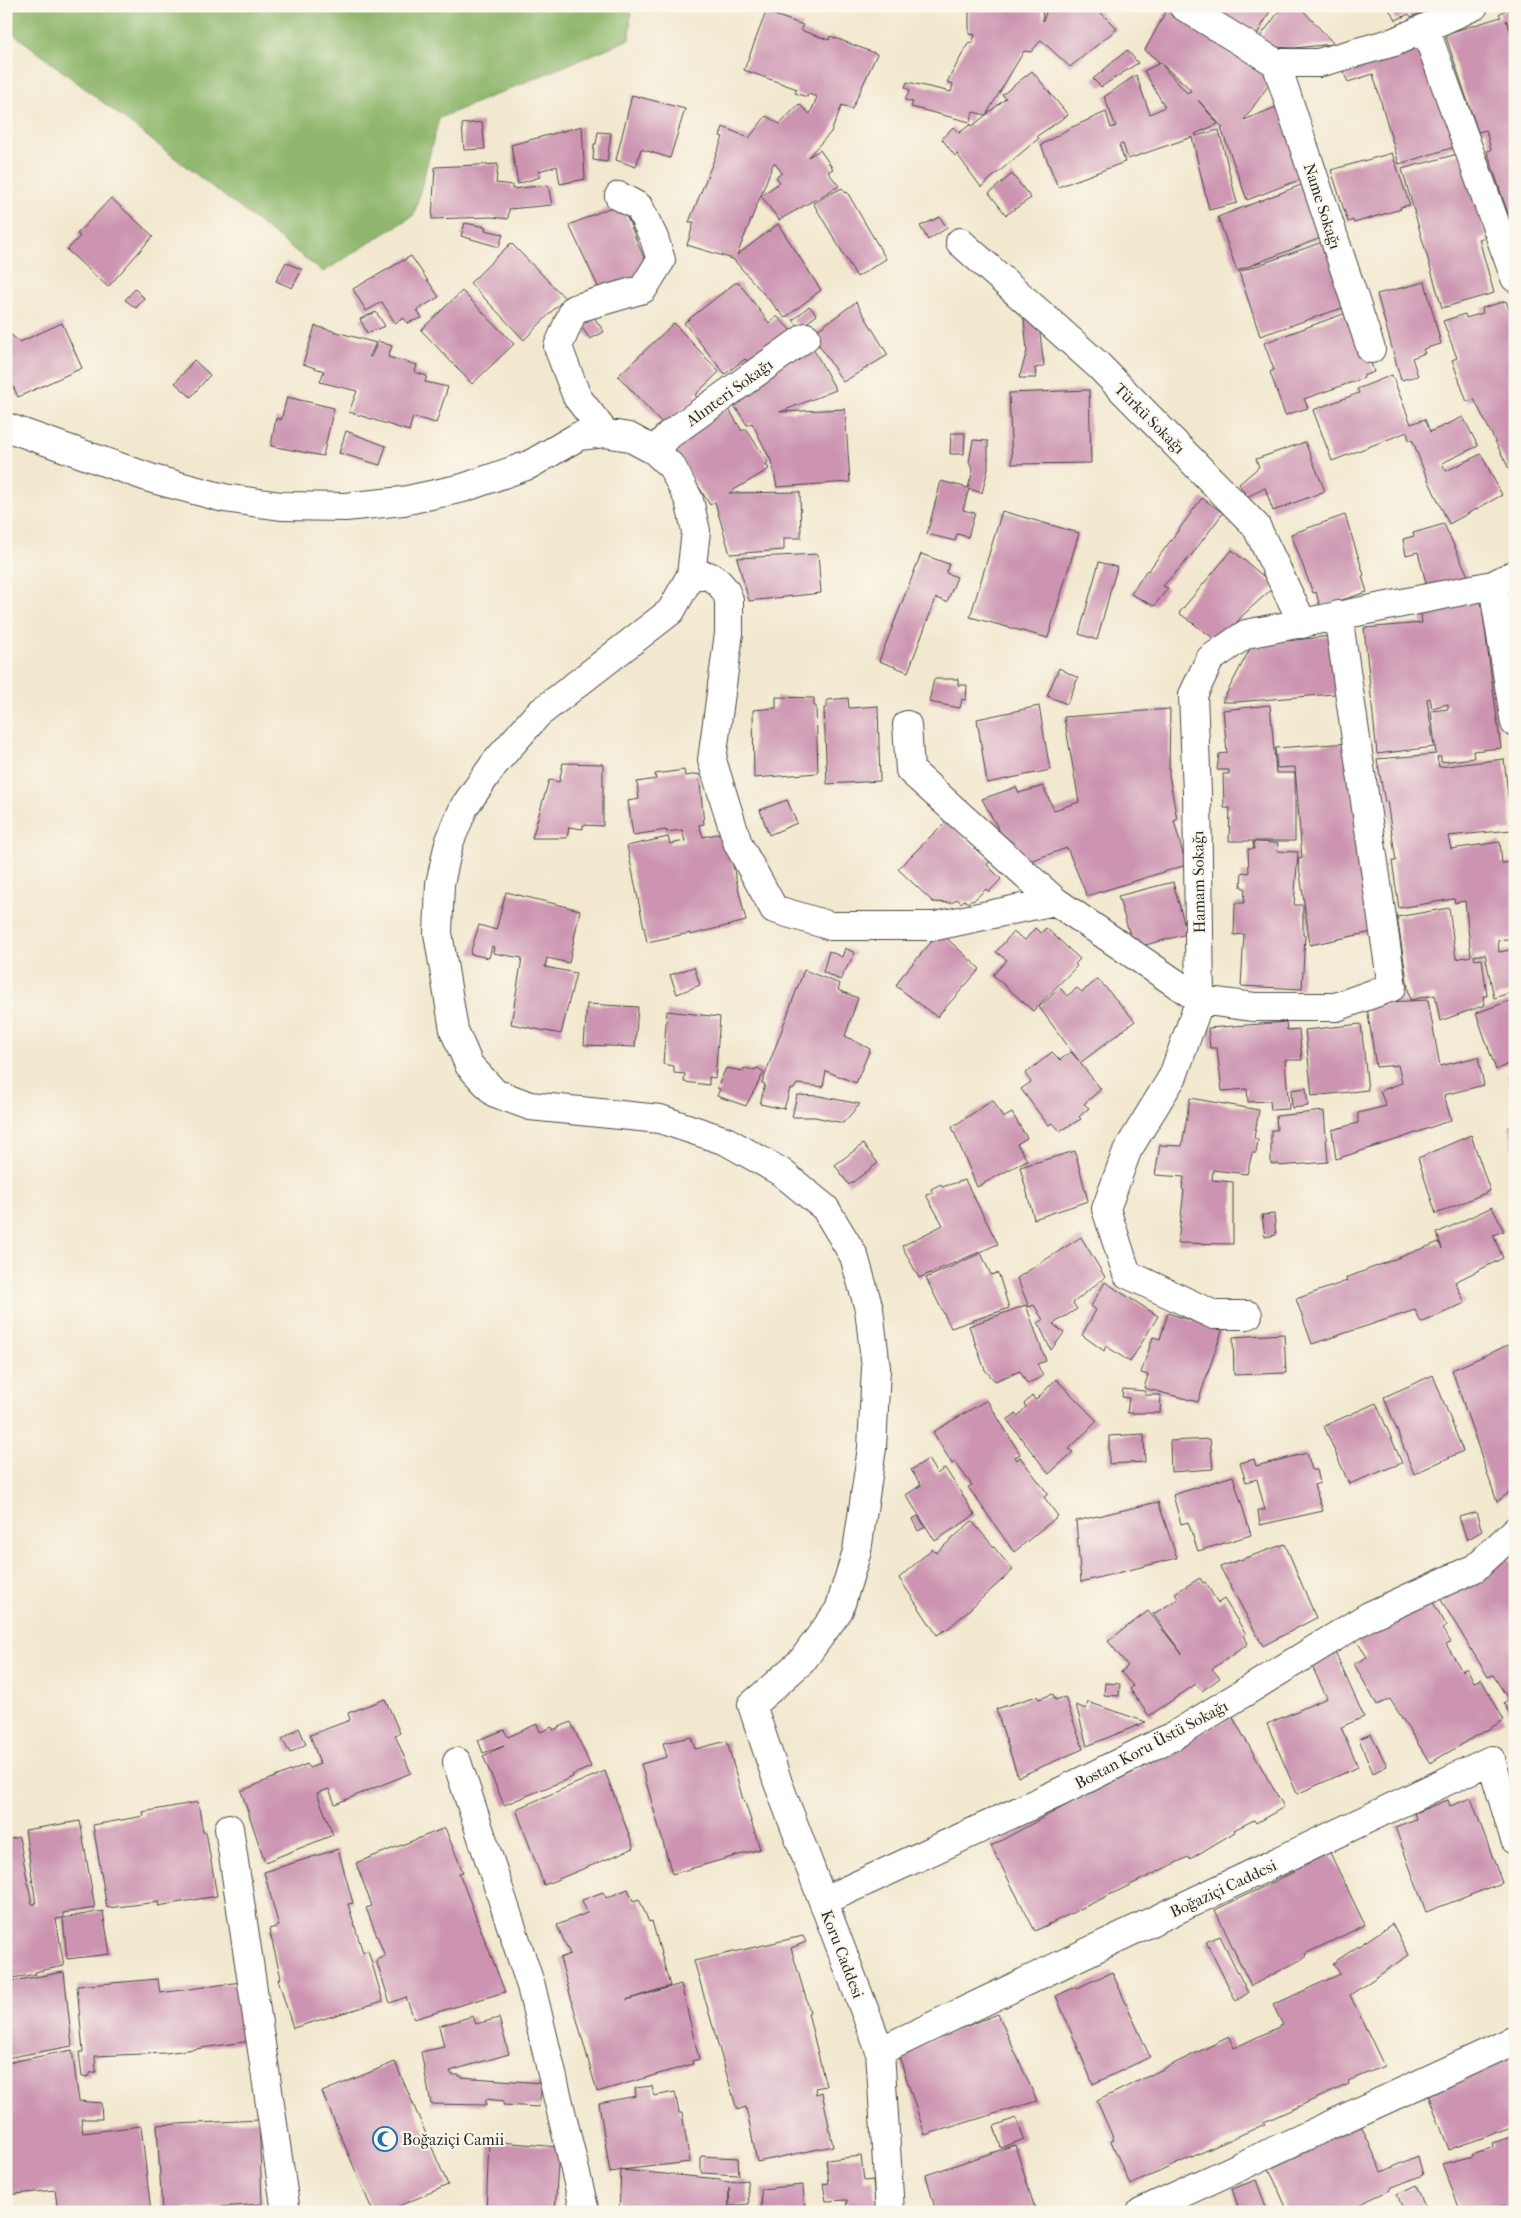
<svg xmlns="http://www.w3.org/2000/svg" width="1521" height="2218" font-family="'IM FELL French Canon',serif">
<rect width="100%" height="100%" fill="#fbf7ec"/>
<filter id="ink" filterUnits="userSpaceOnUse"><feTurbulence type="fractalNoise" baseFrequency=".02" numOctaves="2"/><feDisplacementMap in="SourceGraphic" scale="10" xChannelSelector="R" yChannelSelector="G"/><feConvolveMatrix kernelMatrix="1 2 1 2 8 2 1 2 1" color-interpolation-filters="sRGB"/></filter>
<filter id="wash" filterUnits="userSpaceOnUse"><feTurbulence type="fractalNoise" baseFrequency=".0096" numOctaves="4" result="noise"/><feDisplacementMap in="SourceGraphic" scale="20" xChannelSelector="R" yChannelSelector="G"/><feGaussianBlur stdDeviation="1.12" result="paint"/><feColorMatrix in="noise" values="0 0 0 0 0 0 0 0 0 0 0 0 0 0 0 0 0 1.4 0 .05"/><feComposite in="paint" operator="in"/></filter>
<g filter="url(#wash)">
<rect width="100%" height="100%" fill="#f2e8cf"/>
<path fill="#8fb76d" stroke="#5d714c" d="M11,6H631L630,39L439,118L414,215L323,272L9,30Z"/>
<g id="blocks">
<path fill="#cc94b1" d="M969,6H1042L1043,21L1048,6H1101L1104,8L1100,12L1117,29L1070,67L1041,40L1031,52L1024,51L986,115L1006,98L1002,95L1032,71L1068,115L1037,136L1039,138L981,187L957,154L955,156L942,139L953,127L959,133L971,124L972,126L986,115L973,112L970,122L911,107L913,102L905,100L910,90L905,87L907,82L951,92L953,84L947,82L969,42L972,43L975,35L969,34Z
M1169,6H1175L1275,76L1244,120L1281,105L1307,177L1247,200L1221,128H1223L1198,100L1218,124L1195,134L1196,136L1219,130L1237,203L1209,210L1192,137L1128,159L1123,144L1119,145L1125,162L1058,187L1041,145L1070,128L1106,112L1111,128L1116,126L1104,97L1136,75L1150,114L1165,107L1144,71L1160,63L1187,93L1191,91L1185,84L1145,50Z
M1203,6H1273L1255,38Z
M1283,6H1299L1334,44L1294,48L1273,47L1257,41Z
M1387,6H1438L1411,17L1409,14L1396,20Z
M1512,6H1515V39L1506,20L1515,42L1514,232L1487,151L1491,150L1486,130L1478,132L1445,34L1501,17L1499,14Z
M766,12L803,25L800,30L829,40L830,36L877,54L852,109L842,105L831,132L808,157L820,150L833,169L828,172L839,186L779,220L761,196L780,182L776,177L782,173L774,162L737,255L778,224L821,290L785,318L733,259L687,245L694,222H689L723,137L720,136L723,127L749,138L766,116L780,124L799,104L810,114L817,97L808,94L807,97L795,93L797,89L744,70Z
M1427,40L1458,146L1399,164L1373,74L1348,82L1341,67Z
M1127,50L1138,63L1101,87L1093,79Z
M632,95L685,109L670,158L641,149L636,167L616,160Z
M482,122L485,149L464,150L462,124Z
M582,126L585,179L560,184L557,166L539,171L540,177L518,184L511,145Z
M598,132L611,133L607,162L593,160L594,144H596Z
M1392,153L1410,205L1400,207L1401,209L1354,223L1353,220L1348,222L1331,170Z
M1461,153L1486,237L1479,239L1494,293L1442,308L1402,169Z
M498,164L496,183L512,185V189L548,185L552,205L509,209L508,219L492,217L432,219L435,167Z
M1012,174L1031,198L1006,215L989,193Z
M1309,182L1328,235L1237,271L1218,217Z
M842,188L846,193L847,192L886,259L857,277L813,203Z
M111,198L153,236L108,287L67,250L80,236L77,234Z
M621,203L650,272L601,293L569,225Z
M940,217L947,228L928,240L920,226Z
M465,223L486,227L485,230L503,234L499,247L461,236Z
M1328,240L1351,305L1260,336L1239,272Z
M511,243L565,298L524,340L470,283Z
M411,256L439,297L417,310L422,318L407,323L404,318L395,323L382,302L366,311L353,289Z
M286,262L302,270L292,288L276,281Z
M1425,282L1441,344L1423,349L1425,353L1412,358L1418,376L1401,380L1377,294Z
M735,283H739L769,323L777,316L794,334L754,366L745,359L725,374L684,323Z
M135,289L144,298L136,308L125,300Z
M462,291L514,344L472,384L421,330Z
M1506,301L1515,325V467L1509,469L1474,399L1467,402L1452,360L1457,358L1443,321L1465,314L1466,318L1483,313L1482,308Z
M856,302L888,355L843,382L812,334Z
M809,306L817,315L800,328L793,320Z
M1354,310L1374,372L1363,376L1364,378L1304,399L1308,408L1285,415L1270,372L1274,370L1264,343Z
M376,312L385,326L367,333L360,319Z
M594,317L604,332L590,339L580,325Z
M1038,318L1044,366L1035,368L1036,378H1019L1027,351L1024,319Z
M62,323L82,368L18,397L6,371V331L20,342Z
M674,323L719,372L695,395L698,398L663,424L618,376Z
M315,326L376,343L369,357H371L378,341L392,346L388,357L417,365L415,372L427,376L425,382L448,387L436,423L413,417L409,431L349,412L357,391L320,382L324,371L303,364Z
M809,341L836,390L780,412L845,409L850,482L777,487L772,463L752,423L747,425L730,399Z
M194,360L210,375L191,397L175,383Z
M1392,375L1411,424L1425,419L1430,432L1463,417L1478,446L1442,463L1446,471L1481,454L1502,495L1449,524L1424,471L1413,441L1409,440L1407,432L1332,461L1313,410L1359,393L1357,389Z
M1089,390L1091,463L1012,464L1009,393Z
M287,397L334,408L323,456L271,446L276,418L281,420Z
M727,406L742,431L746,429L768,462L766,464L769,469L729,493L800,492L801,538H784V550L730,554L715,502L710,505L671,442Z
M346,431L386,446L380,465L339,453Z
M951,433H965L964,454H950Z
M973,440L988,441V469L982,493L969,489L963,510L975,513L968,537L957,534L955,541L927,534L941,481L968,488L973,471L969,462Z
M1305,442L1325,491L1273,511L1265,488L1247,497L1239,484L1259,467L1256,459Z
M1202,498L1223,513L1190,557L1163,586L1168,588L1154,606L1131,594L1146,571L1149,570Z
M1002,511L1079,533L1048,638L970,617Z
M1345,515L1364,575L1362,576L1367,592L1320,607L1316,592L1313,593L1291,534Z
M1444,524L1469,578L1427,587L1418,552L1406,555L1403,539L1414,536L1413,533Z
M1232,550L1275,586L1243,615L1220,643L1179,613Z
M818,554L821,593L749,601L737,558Z
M921,554L949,564L946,573L957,577L947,602L936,598L908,672L879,661Z
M1099,562L1117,567L1097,640L1079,634Z
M1483,600V615L1501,748L1473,751L1474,758L1441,762V757H1437L1439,767L1504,759L1512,830L1448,836L1451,849L1500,842L1502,863L1515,862V938L1498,940L1499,952L1515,949V991L1494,998L1485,954L1474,956L1475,960L1482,959L1487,996H1483L1485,1005L1440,1021L1435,995L1410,1000L1397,917L1449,908L1456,959L1471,956L1465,901L1455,903L1454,899L1399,908L1392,861H1396L1387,801L1385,802L1377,759L1436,754L1431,711L1448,709V704L1432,708L1430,698L1427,699L1434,747L1377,754L1364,628L1422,623L1421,614Z
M1339,635L1346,693L1236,702H1222L1252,645Z
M1059,668L1078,678L1067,704L1047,696Z
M934,679H958V685H967L966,700L962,699L960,708L929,702Z
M776,697L814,698V706H816L818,773L754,778L753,710L776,708Z
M848,698L849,708L878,706L880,781L827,784L824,708H827V700Z
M1270,705L1276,773H1295V841H1229L1230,808H1224L1223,774H1229V770H1217L1219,754L1227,753L1223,710Z
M1039,706L1050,770L987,783L977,719Z
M1170,709L1169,775L1177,820L1174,821L1186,865L1087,896L1067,848L1024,863L1011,841L1006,843L982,799L1016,787L1019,793L1043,786L1054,810L1079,802L1064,717Z
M1350,743L1377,931L1310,945L1298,859L1302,858L1295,767L1277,768L1275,748Z
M563,763L603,764V826L583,825V829L569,827L567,838H532L549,780L559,782Z
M684,770L685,776L699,774L704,824L699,825L703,837L725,832L746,921L690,935V933L647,942L627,846L668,837L670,844L685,841L682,830L666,832V830L633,835L628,801L639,799L637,782L656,779L655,774Z
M787,800L797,823L769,835L760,810Z
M946,821L990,861L987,865L1001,879L989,892L986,889L973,901L971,900L968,903L964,900L961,903L957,899L952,903L933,902L898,869Z
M1253,842L1278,843L1277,851L1298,852L1294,905H1303V935H1305L1302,989L1241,986L1244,934L1234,935L1235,903H1244L1245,888L1241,887L1242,872L1249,873L1248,849H1254Z
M1173,882L1187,934L1134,948L1118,896Z
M506,892L580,910L569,963L547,958L545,967L576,973L561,1034L511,1024L522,958L493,953L494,947L492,946L489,958L470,954L479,925L496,930Z
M1035,928L1041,933L1046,928L1080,959L1075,964L1077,966L1033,1011L993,975L1007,960L996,952L1013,932L1025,940Z
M940,932L980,969L937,1017L896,986L901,977Z
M845,948L855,953L840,980L823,972L829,951L842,957Z
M694,967L700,985L677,994L670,975Z
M804,970L840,984L838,990L858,998L845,1036L870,1049L856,1083L826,1071L823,1087L797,1084L794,1089H790L784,1109L760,1104L765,1084L762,1083Z
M1098,979L1135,1021L1080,1063L1101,1089L1084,1104L1089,1108L1079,1117L1081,1119L1060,1131L1053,1123L1048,1125L1021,1089L1031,1082L1025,1074L1052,1052L1060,1060L1071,1052L1079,1061L1039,1007L1060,988L1067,996L1077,988L1082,992Z
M1515,999V1060L1496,1070L1476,1013Z
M1428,1000L1440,1066L1478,1057L1484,1085L1444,1095L1451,1120L1399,1139L1336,1159L1332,1130L1358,1123V1113L1386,1106L1380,1091L1402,1083L1398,1065L1376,1067L1367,1007L1386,1005V1002Z
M587,1004L638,1007L635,1047L584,1045Z
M667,1011L720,1017L715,1078L709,1077V1085L684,1082L685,1074L674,1073V1066L663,1064Z
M1286,1022L1287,1030L1299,1029L1302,1060H1285L1289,1109L1271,1110L1270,1101L1248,1102L1247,1089L1222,1091L1217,1048H1210L1208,1028Z
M1361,1024L1368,1090L1312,1096L1305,1030Z
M726,1068L743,1071L744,1068L753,1070L758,1068L764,1072L746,1106L717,1096L720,1089L717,1088Z
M1515,1076V1096H1514L1509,1079Z
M1306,1088L1308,1106L1292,1108L1291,1090Z
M797,1095L819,1096L860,1104L843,1123L815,1117H792Z
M1190,1098L1259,1110L1254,1138L1258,1140L1256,1153H1252L1247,1174L1213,1170L1212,1180L1233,1182V1244L1178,1243L1184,1190L1182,1189L1184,1177L1155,1175L1160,1145L1182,1146Z
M993,1100L1003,1118L1012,1113L1027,1138L1017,1144L1027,1160L977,1187L952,1127Z
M1324,1111L1328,1162L1279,1166V1164H1271V1130H1277L1276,1116Z
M1515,1125V1154H1514L1509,1127Z
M1471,1135L1490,1191L1436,1214L1418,1158Z
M863,1144L878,1163L849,1185L835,1165Z
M1075,1151L1088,1201L1034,1219L1020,1167Z
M965,1180L998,1244L919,1278L902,1246L943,1225L926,1195L933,1193L931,1189L941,1184L942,1187Z
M1492,1207L1504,1231L1493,1235L1503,1258L1455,1282L1465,1303L1421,1323L1415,1310L1312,1344L1296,1299L1347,1281L1346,1278L1439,1242L1442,1249L1437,1233Z
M1274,1214L1276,1235L1265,1237L1262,1215Z
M1081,1237L1105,1277L1073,1303L1077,1309L1053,1324L1064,1333L1051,1350L1038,1323L1043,1320L1034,1305L1029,1307L1017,1278Z
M981,1253L991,1275L997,1273L999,1275L1009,1308L951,1328L926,1278Z
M1105,1282L1158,1316L1130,1362L1106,1346L1104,1351L1082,1335L1096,1310L1091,1306Z
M1026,1305L1046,1361L1037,1364L1043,1376L1027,1384L1020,1371L995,1381L985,1370L969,1326Z
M1168,1313L1193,1321L1194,1318L1223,1328L1198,1402L1144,1388L1148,1375L1141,1373L1153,1337L1160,1339Z
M1284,1334L1286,1373L1234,1375L1233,1337Z
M1515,1342V1488L1497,1502L1452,1370Z
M1433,1375L1463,1451L1414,1474L1384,1397Z
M1056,1379L1097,1421L1069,1449L1073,1452L1049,1474L1007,1420L1015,1414L1018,1416L1026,1407L1024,1404L1032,1396L1036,1400Z
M1123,1389L1145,1391V1395H1161L1160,1413H1127L1129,1398L1122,1397Z
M987,1400L1020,1454L1015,1457L1017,1460L1020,1457L1048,1494L1044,1497L1058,1516L1014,1552L968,1487L972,1485L955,1462L952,1464L933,1432Z
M1376,1403L1402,1463L1349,1484L1324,1426Z
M1144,1434L1145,1462L1109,1464V1436Z
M1210,1439L1213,1469L1171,1472L1170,1441Z
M1307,1453L1312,1470H1317L1320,1483L1314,1485L1323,1511L1260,1525L1258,1510H1265L1257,1479L1246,1482L1240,1463L1254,1459L1256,1466Z
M928,1459L937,1474L945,1468L975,1515L935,1541L906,1495L921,1485L911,1470Z
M1233,1476L1251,1535L1198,1551L1188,1522L1181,1524L1173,1495Z
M1158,1502L1177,1558L1081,1582L1076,1521Z
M1476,1512L1482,1531L1467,1540L1459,1517Z
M918,1516L925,1527L918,1531L912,1519Z
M972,1521L1013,1570L950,1627L937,1635L899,1578L932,1549L936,1553Z
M1285,1544L1316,1618L1263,1646L1220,1567Z
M1505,1555L1515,1565L1513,1720L1504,1703L1508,1699L1493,1675L1488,1677L1438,1595Z
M1200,1578L1203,1583L1205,1582L1218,1603L1224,1599L1246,1634L1244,1635L1248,1644L1212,1669L1220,1678L1202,1691L1196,1684L1149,1716L1130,1689L1133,1686L1121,1672L1128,1666L1108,1641L1148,1611L1182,1654L1153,1614L1178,1599L1175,1593Z
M1426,1591L1447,1626L1442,1629L1451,1642L1446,1644L1462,1671L1467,1668L1474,1682L1481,1679L1504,1720L1430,1763L1390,1699L1377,1705L1354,1664L1367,1657L1354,1637Z
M1334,1650L1364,1717L1341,1727L1358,1767L1297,1794L1267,1724L1327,1698L1310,1662Z
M1105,1683L1120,1684L1119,1696L1104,1695Z
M1053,1694L1055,1700L1065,1697L1083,1749L1018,1777L996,1709L1037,1696L1039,1699Z
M385,1699L400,1733L395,1735L411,1773L335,1804L329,1789L317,1793L333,1835L265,1862L241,1791L307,1764L309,1768L320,1764L310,1735L350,1720L348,1713Z
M1088,1702L1146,1722L1087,1746L1076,1705L1086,1709Z
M1232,1716L1284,1807L1256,1823L1254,1820L1234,1830L1235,1832L1190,1859L1188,1857L1035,1931L991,1846L1072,1802L1140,1769V1767Z
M571,1722L591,1767L572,1775L573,1777L504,1805L483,1756L504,1746L483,1753L478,1740L504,1730L508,1737L537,1724L540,1732L552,1727L553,1730Z
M299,1728L306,1744L290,1753L282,1739Z
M1371,1734L1387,1766L1373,1773L1359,1739Z
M691,1737L695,1749L727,1741L743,1800L745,1802L760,1849L672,1874L641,1764L667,1757L663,1743Z
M605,1771L634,1848L544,1885L516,1809Z
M1471,1798L1502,1883L1426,1912L1395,1827L1416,1819L1414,1813L1448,1800L1450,1806Z
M198,1802L203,1832H206L217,1896L158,1906L159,1902L107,1908L93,1825L144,1816L143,1812Z
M80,1821L95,1908L63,1913V1918L56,1919L64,1966L35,1972L36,1974L6,1979V1840L19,1837L32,1904H36L25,1830Z
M445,1828L463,1872L459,1873L505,1992L414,2019L406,1997L390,2003L376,1960L385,1956L366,1908L372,1906L356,1863Z
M338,1849L353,1903L348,1904L363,1953L368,1950L383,2001L293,2028L278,1979L281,1978L269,1929L279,1926L264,1872Z
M1329,1851L1365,1925L1305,1954L1306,1957L1251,1986L1215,1910L1294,1872L1293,1869Z
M628,1889L633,1901L639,1899L649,1922L652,1921L670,1986L626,2000L681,1984L699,2059L692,2061L693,2064L597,2092L560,1958L570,1954L557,1925L587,1913L582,1900L603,1892L606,1898Z
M103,1911L110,1954L67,1959L63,1918Z
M1392,1924L1409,1955L1350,1995L1384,2066L1348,2081L1349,2084L1264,2122L1265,2124L1130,2185L1111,2141L1114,2140L1097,2101L1229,2037L1234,2048L1283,2025L1273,2005L1340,1974L1333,1963Z
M803,1936L806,1942L791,1948L810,2012L808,2013L826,2086L815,2088L816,2094L822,2092L833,2146L757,2162L746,2107L737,2110L694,1961Z
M1220,1936L1248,1993L1236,2001L1206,1942Z
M64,1972L72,2046L6,2058V1982Z
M1112,1972L1150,2057L1093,2084L1056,1996L1075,1987L1077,1988Z
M158,1979L160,1993L241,1982L251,2041L166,2053L95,2056L96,2072L90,2073V2076L82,2077L79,2052H83L77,1986Z
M998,2014L1037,2101L925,2135L899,2056L903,2051Z
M473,2016L476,2024L499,2018L509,2054L450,2071L452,2075H460V2077L542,2083L539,2107L503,2105L504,2101L486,2099V2105L431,2104L421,2052L444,2047L439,2026Z
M72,2050L79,2101L101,2103L102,2119H81L83,2133L141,2126L151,2212H58L55,2190L6,2195V2063Z
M1507,2051L1515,2073V2126L1449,2150L1425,2086Z
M395,2062L448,2185L385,2212H373L322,2092Z
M652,2086L654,2096L675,2092L679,2113H682L690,2162L621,2170L720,2179L721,2181L729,2182L747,2180L749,2204L730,2206L729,2188L728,2212H619L621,2170L610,2173L599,2103L636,2096L635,2088Z
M1016,2118L1024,2139L1001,2148L994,2126Z
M1358,2119L1382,2172L1418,2156L1423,2175L1390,2188V2190L1349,2209L1350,2212H1288L1268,2166Z
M259,2120L262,2204L162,2211L157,2125Z
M1515,2136V2202L1492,2209L1493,2212H1461L1442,2164L1473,2156L1472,2154L1493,2147L1492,2143Z
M489,2141L559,2147L555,2212H486Z
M1015,2145L1036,2212H936L926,2175Z
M701,2156L738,2158L739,2175L701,2173Z
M861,2156L864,2181L873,2180L876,2212H846L847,2200L826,2201L823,2184L829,2183L826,2160Z
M1256,2180L1268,2212H1240L1232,2189Z
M803,2185L805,2212H762L761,2189Z
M1416,2185L1427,2212H1404L1397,2194Z"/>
</g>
</g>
<g filter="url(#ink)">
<use href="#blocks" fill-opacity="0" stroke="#494744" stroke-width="1"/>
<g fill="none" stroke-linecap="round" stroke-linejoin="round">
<defs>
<path id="street" d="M1183,6L1276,63H1318L1394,42L1474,6
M1425,28L1515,278
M1276,63L1371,349
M960,242L1098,365L1256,526L1303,624
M6,427L153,479L224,498L281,506L345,507L403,501L463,488L529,465L579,436L605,433L629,437L655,451L672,467L689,500L696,531L691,575L671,611L537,715L495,763L464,807L449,843L440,884L438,933L454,1030L469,1065L495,1093L530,1106L660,1119L726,1141L781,1172L825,1208L854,1256L869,1309L876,1368L872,1448L857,1551L839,1610L802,1661L752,1705L778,1783L880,2051L890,2212
M605,433L577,397L558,347L574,309L643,289L661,260L654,238L639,207L619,196
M655,451L669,435L806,337
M691,575L709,576L718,582L725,590L729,600V633L712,760L738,844L774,909L831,926H936L1055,901L1200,1000L1254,1007H1336L1392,987L1338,615
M1493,585L1515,723
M907,725L910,770L1055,901
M1248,1315H1214L1127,1274L1106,1209L1127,1151L1173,1076L1200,1000L1197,793L1193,695L1210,659L1246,634L1493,585L1515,574
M457,1762L531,1986L585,2212
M229,1828L286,2212
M823,1901L1060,1792L1175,1735L1369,1616L1475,1568L1515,1531
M880,2051L1491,1760L1515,1840
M1141,2212L1515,2040"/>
</defs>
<use href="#street" stroke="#494744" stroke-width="30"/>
<use href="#street" stroke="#fff" stroke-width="28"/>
</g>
</g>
<defs>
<symbol id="mosque-ring" viewBox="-11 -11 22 22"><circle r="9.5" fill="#fbf7ec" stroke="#1f6fb2" stroke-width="1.5"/><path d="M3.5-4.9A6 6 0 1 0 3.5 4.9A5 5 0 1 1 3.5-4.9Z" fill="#1f6fb2"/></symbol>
</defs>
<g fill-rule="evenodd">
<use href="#mosque-ring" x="371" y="2125" width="28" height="28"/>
</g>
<g text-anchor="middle" stroke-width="4" stroke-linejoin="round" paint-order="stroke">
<g font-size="16" fill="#2b2b2b" stroke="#fbf7ec">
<text transform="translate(1323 206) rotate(72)" y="6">Name Sokağı</text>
<text transform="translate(729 392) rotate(-36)" y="6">Alınteri Sokağı</text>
<text transform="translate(1150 418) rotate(45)" y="6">Türkü Sokağı</text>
<text transform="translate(1198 882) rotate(-91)" y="6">Hamam Sokağı</text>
<text transform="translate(1151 1744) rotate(-28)" y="6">Bostan Koru Üstü Sokağı</text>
<text transform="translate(1223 1888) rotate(-25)" y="6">Boğaziçi Caddesi</text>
<text transform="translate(843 1954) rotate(69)" y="6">Koru Caddesi</text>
</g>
<g font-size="16" fill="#2b2b2b" stroke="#fbf7ec" text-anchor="start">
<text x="402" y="2145">Boğaziçi Camii</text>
</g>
</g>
<rect width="1521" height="2218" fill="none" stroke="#fbf7ec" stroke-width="25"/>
</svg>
